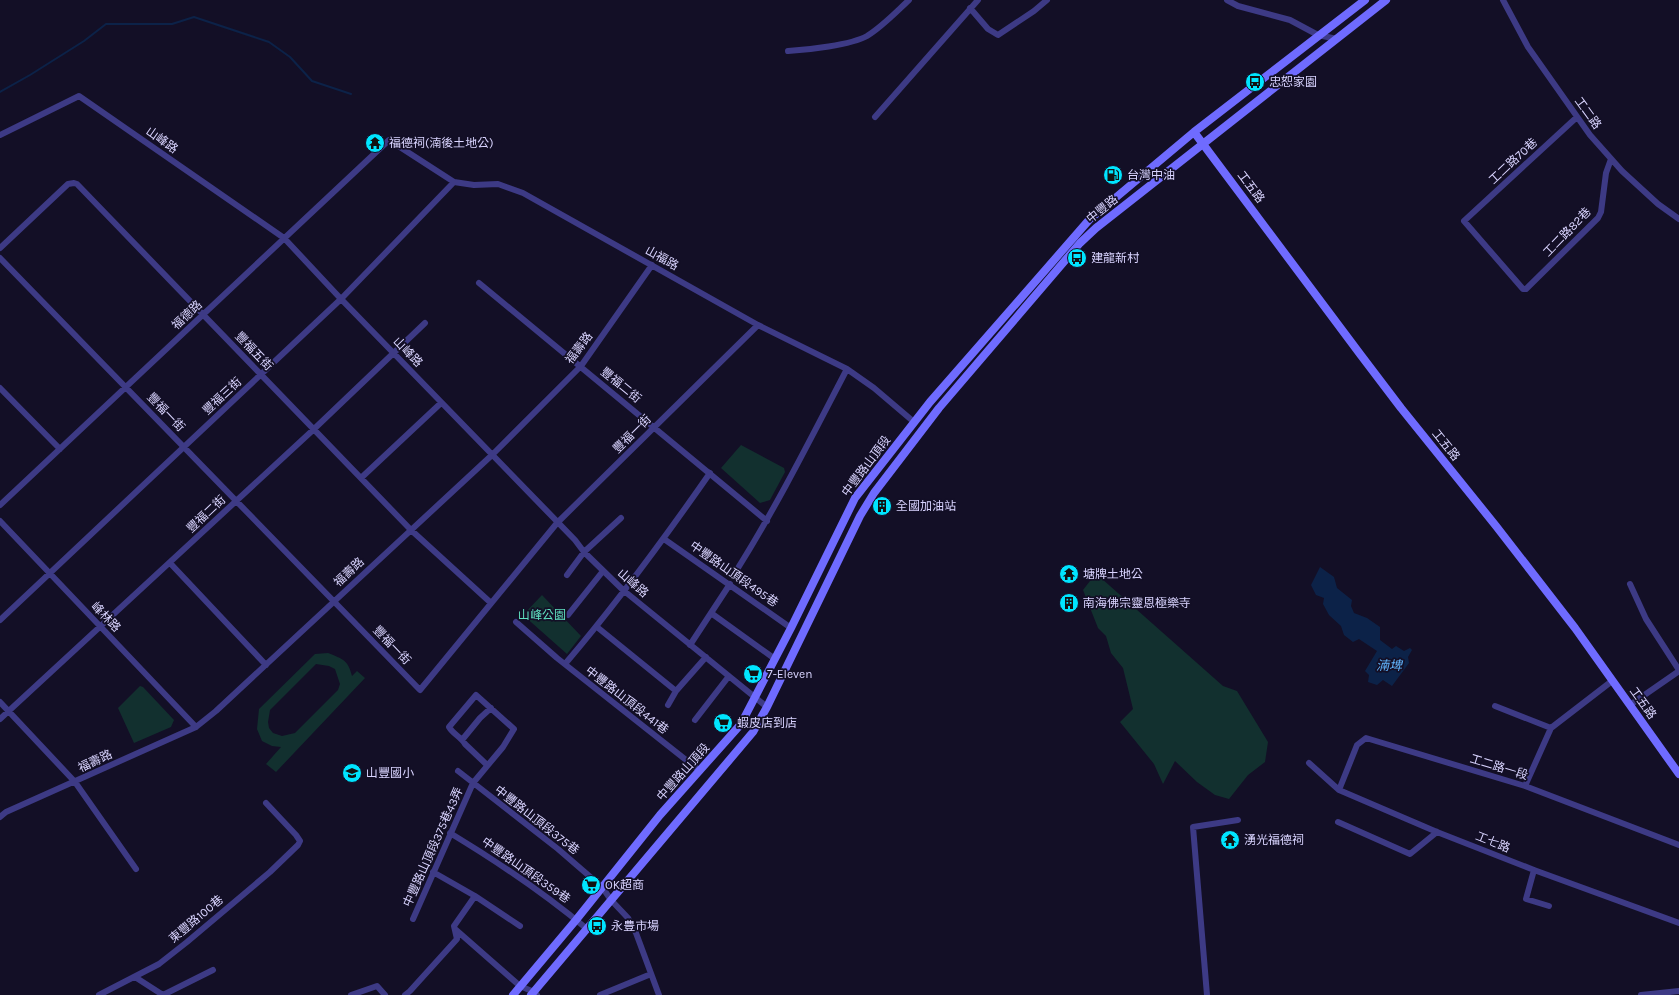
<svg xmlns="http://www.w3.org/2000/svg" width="1679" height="995" font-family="Karla,'Noto Sans TC',sans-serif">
<rect width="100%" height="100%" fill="#130f26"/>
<path fill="#12302f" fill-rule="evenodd" d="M741,445L784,468L785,472L770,500L760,503L721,468Z
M1101,578L1223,686L1237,691L1268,742L1265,762L1248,775L1229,799L1215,795L1197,782L1175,761L1163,784L1154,764L1120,722L1133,709L1123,668L1111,653L1106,636L1098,628L1083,590L1090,581Z
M542,595L581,636L567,654L523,615Z
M328,653C343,659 348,660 352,676L357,671L365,678L276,772L266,764L281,747L272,746L262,741L257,729L259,709L315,654ZM316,664L329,666L335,669L340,684L338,690L295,733L282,736L273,733L269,728L268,722L270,710Z
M140,686L143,687L174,720L171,727L134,743L118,708Z"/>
<path fill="#0c2248" d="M1320,567L1334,577L1337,588L1352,600L1351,606L1354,613L1367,618L1380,627V640L1392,649L1396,646L1404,651L1410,648L1412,650L1408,657L1409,663L1392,686L1383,680L1377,685L1368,682L1369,675L1365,671L1377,651L1359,639L1353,642L1344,635L1341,626L1329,615L1323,604L1324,598L1316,595L1311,585Z"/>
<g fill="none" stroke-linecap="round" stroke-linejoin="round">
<path stroke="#0c2248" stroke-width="2" d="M0,92L30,75L84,41L106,24H172L194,17L269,42L290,57L312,81L351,94"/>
<path stroke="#3d3a85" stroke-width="6" d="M1227,0L1238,6L1290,20L1318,35L1337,39
M1503,0L1528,47L1590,135L1622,171L1658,204L1679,219
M970,8L988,29L998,35L1034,11L1047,0
M788,51C807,50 851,45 867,36C883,26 896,12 909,0
M875,117L978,0
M1577,117L1464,221L1523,289H1526L1598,218L1601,212L1606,173L1611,159
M0,135L79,96L284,238L341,299L575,540L584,552L623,590L767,707
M0,248L68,184L74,183L77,184L411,530L491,603
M0,258L420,690L557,523L758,325
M479,283L767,521
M0,388L60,449
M361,478L441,403
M0,505L389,140L454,182L474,185L498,184L523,193L758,325L847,369L874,388L914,422
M0,521L196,727
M664,539L791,628
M170,563L266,665
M738,568C778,504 812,436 847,369
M567,575L584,552L621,518
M1630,584L1646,619L1679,670
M711,613L775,659
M568,615L603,571
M0,620L341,299L454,182
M516,622L557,658L700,771
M597,627L676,691
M690,645L730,584
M565,664C617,603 664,539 710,473
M0,702L75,782L136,869
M668,705L676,691L706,657
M1630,705L1679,671
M1495,706L1551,728
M0,719L313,430L425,323
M695,720L729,676
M462,740L480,718L491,708
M1309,763L1339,790L1437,832L1534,870L1679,923
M458,771L558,849L602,887L611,900L628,918L636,933L659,995
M1525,786L1551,728L1612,681
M1339,790L1357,745L1366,738L1525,786L1679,845
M0,817L6,812L196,727L216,711L492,455L581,366L652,265
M1338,822L1410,854L1437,832
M450,833C498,862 544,893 587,929
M1534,870L1526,899L1549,906
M433,872L475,896L520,926
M413,919L473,783L503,747L514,729L476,695L449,727C453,734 461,737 465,744L487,765
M455,929L520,986L534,992L537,995
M135,977L163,995
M99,995L159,964L187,942L270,872L298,845L300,841L296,835L266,803
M163,995L213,970
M351,995L377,986L385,995
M405,995L410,991L457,939L454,926L475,896
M600,995L651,974
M1207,995L1193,827L1238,820
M1641,995L1679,991"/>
<path stroke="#6f6bff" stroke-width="8" d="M1194,132L1360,354L1401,408L1496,526L1575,628L1679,774
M513,995L576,920L660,815L741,724L791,628L855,498L930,402L1089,220L1194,132L1365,0
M531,995L753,732L767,707L860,516L874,493L939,408L1080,243L1096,228L1386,0"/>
</g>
<defs>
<symbol id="bus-disc" viewBox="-11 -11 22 22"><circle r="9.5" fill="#00e5ff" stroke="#130f26"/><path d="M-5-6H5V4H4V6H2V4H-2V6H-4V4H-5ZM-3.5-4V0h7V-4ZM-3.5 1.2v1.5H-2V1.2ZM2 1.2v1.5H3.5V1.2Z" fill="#111"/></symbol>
<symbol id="temple-disc" viewBox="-11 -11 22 22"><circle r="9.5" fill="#00e5ff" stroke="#130f26"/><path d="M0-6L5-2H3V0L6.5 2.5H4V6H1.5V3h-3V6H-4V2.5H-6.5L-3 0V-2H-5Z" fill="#111"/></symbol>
<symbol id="fuel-disc" viewBox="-11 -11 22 22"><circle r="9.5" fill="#00e5ff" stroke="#130f26"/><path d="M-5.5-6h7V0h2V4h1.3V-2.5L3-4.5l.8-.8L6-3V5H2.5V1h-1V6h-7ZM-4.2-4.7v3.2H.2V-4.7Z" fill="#111"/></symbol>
<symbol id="building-disc" viewBox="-11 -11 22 22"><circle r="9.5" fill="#00e5ff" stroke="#130f26"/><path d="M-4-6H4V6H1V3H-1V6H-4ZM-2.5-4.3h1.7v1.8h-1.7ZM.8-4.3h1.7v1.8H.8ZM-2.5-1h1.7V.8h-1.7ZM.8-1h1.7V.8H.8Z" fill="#111"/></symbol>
<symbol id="supermarket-disc" viewBox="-11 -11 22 22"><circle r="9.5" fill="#00e5ff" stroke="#130f26"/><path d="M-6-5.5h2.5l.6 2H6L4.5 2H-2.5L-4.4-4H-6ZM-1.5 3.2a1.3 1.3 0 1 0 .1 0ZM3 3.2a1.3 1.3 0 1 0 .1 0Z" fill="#111"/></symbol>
<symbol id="school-disc" viewBox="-11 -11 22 22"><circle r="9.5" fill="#00e5ff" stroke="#130f26"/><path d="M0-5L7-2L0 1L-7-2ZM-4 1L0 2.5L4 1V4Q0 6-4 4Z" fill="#111"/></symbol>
</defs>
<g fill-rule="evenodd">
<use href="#bus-disc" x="1244" y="71" width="22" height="22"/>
<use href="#temple-disc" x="364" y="132" width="22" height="22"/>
<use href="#fuel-disc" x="1102" y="164" width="22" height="22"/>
<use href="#bus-disc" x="1066" y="247" width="22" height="22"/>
<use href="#building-disc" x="871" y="495" width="22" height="22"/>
<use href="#temple-disc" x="1058" y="563" width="22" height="22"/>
<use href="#building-disc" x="1058" y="592" width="22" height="22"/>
<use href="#supermarket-disc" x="742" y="663" width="22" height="22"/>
<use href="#supermarket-disc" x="712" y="712" width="22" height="22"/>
<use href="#school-disc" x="341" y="762" width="22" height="22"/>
<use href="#temple-disc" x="1219" y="829" width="22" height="22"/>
<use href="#supermarket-disc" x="580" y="874" width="22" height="22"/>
<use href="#bus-disc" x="586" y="915" width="22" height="22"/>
</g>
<g text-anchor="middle" stroke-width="3.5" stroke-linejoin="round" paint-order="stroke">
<g font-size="12" fill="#d9d4ff" stroke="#130f26" text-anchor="start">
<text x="1269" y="86">忠恕家園</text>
<text x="389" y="147">福德祠(湳後土地公)</text>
<text x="1127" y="179">台灣中油</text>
<text x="1091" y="262">建龍新村</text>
<text x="896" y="510">全國加油站</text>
<text x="1083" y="578">塘牌土地公</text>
<text x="1083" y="607">南海佛宗靈恩極樂寺</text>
<text x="767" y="678">7-Eleven</text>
<text x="737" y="727">蝦皮店到店</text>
<text x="366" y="777">山豐國小</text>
<text x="1244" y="844">湧光福德祠</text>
<text x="605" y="889">OK超商</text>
<text x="611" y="930">永豊市場</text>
</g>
<g font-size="12" fill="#d9d4ff" stroke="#130f26">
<text transform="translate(1588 113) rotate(54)" y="4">工二路</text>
<text transform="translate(162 140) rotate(35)" y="4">山峰路</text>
<text transform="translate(1513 161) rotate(-43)" y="4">工二路70巷</text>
<text transform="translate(1251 187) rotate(53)" y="4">工五路</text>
<text transform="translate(1102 209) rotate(-39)" y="4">中豐路</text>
<text transform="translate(1567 232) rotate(-46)" y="4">工二路82巷</text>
<text transform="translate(662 258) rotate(29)" y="4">山福路</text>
<text transform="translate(187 315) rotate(-43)" y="4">福德路</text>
<text transform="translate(579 348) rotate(-53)" y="4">福壽路</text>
<text transform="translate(254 351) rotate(46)" y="4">豐福五街</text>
<text transform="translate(408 352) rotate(46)" y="4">山峰路</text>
<text transform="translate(621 385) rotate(39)" y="4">豐福二街</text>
<text transform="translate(222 396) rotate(-43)" y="4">豐福三街</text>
<text transform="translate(166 412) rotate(46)" y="4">豐福一街</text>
<text transform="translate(632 434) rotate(-45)" y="4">豐福一街</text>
<text transform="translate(1446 445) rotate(51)" y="4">工五路</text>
<text transform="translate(866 466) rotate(-53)" y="4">中豐路山頂段</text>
<text transform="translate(206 514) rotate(-43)" y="4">豐福二街</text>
<text transform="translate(349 572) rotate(-43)" y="4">福壽路</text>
<text transform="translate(734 574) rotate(35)" y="4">中豐路山頂段495巷</text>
<text transform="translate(633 583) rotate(41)" y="4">山峰路</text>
<text transform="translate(106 617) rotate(46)" y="4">峰林路</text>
<text transform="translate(392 645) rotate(46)" y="4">豐福一街</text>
<text transform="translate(627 700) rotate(38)" y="4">中豐路山頂段441巷</text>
<text transform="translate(1643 703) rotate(54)" y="4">工五路</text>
<text transform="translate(95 761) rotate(-25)" y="4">福壽路</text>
<text transform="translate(1499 767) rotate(17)" y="4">工二路一段</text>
<text transform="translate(683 772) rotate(-48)" y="4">中豐路山頂段</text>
<text transform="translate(537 820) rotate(38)" y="4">中豐路山頂段375巷</text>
<text transform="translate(1493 842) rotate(22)" y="4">工七路</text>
<text transform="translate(433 847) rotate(-66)" y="4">中豐路山頂段375巷43弄</text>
<text transform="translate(526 870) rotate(35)" y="4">中豐路山頂段359巷</text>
<text transform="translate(196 919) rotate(-40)" y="4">東豐路100巷</text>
</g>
<g font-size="12" fill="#5fe0c0" stroke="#130f26">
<text x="542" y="619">山峰公園</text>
</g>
<g font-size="13" font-style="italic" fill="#62b6ff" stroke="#130f26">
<text x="1389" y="670">湳埤</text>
</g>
</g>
</svg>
